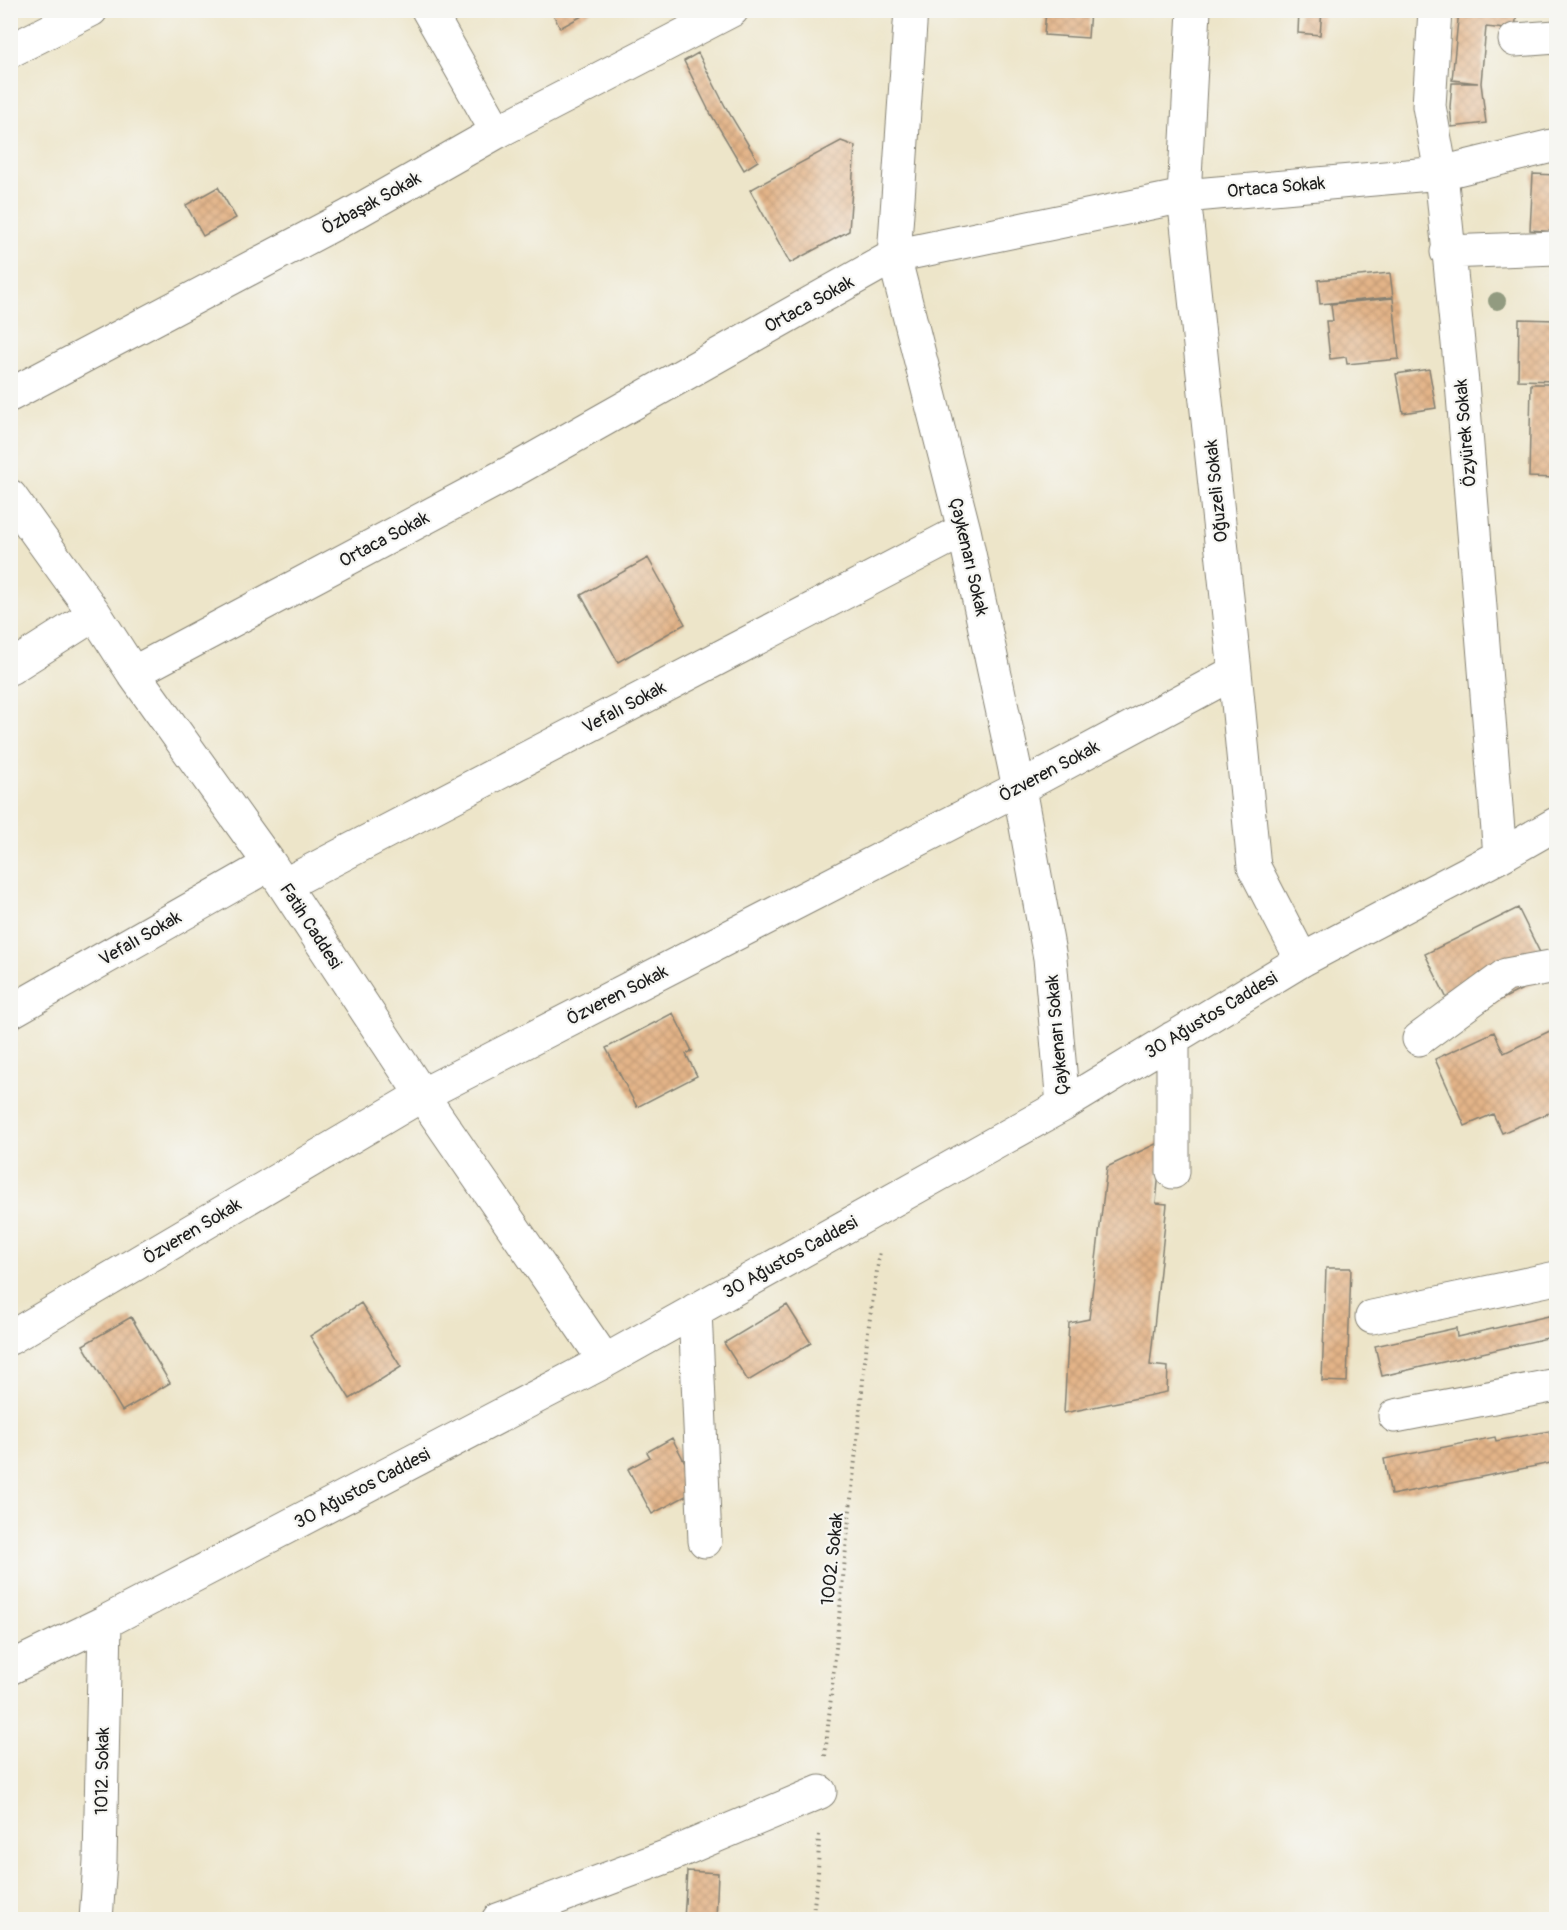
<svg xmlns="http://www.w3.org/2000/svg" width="1567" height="1930" font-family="Pangolin,sans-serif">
<defs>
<pattern id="building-cross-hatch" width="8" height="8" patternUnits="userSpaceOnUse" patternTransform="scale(1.5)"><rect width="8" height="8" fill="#e3b488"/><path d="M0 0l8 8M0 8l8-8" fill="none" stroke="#c29a75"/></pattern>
</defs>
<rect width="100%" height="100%" fill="#f6f6f2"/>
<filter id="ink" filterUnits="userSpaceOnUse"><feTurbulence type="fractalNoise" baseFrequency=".0167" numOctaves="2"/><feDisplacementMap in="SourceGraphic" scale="12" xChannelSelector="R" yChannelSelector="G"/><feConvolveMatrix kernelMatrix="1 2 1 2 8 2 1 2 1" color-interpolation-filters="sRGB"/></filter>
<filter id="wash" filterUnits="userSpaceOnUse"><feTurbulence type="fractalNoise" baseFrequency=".008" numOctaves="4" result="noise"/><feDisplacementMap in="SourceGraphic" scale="24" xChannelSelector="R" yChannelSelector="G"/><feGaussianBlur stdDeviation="1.35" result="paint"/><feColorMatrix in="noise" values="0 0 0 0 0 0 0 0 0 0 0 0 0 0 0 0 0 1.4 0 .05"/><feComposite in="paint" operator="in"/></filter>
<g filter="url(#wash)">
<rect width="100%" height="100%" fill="#ede5c9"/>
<g id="blocks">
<path fill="url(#building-cross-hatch)" d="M551,10H593L560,28Z
M1046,10H1090L1088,38L1044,35Z
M1299,10H1322L1320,35L1298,33Z
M1459,10H1517L1515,30L1486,27L1481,83L1486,123L1452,127L1450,107L1452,83H1478L1452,80Z
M698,53L725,106L758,161L744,170L709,111L684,61Z
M841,141L855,146L849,231L790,263L750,190Z
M1533,174L1556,175V232L1530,230Z
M218,187L236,218L203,236L186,205Z
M1390,273L1393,297L1320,304L1318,280Z
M1393,298L1399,359L1347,364L1346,357L1330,359L1326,321H1333L1331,304Z
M1519,319L1556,320V381L1518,380Z
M1429,369L1436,408L1403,413L1396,374Z
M1531,384H1556V478L1529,477Z
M648,558L685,624L618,662L581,595Z
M1518,908L1551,975L1458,1021L1425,954Z
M673,1013L692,1051L686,1054L697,1076L637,1107L606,1048Z
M1556,1028V1110L1502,1133L1493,1114L1465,1126L1435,1059L1494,1032L1504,1053Z
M1162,1141L1156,1203L1167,1204L1150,1365L1168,1367L1167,1392L1064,1413L1069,1323L1089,1319L1107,1167Z
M1326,1268H1351L1347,1382L1322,1381Z
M361,1303L401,1367L350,1399L310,1336Z
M787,1305L811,1343L748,1381L724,1343Z
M1553,1315L1556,1336L1382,1376L1375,1346L1456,1328L1457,1337Z
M131,1317L170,1383L122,1411L83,1345Z
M1549,1431L1556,1462L1391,1495L1384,1459L1495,1437L1496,1441Z
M672,1438L699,1489L652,1514L628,1469L650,1457L647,1452Z
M687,1871L718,1873L716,1920H684Z"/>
</g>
</g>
<g filter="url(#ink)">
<use href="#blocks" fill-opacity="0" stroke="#848072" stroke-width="1.5"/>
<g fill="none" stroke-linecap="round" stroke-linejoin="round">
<defs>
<path id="minor" d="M428,10L497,132
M911,10L894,256L964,530L1019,788L1050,958L1063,1105
M1194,10L1184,196L1235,672L1254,867L1302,960
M1435,10L1429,106L1441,173L1462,383L1500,856
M1515,40L1556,37
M10,51L91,10
M1447,252L1556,248
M10,395L349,216L497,132L732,10
M10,496L95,614L133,673L270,864L422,1095L605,1361
M10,668L95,614
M133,673L511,472L894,256L1184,196L1441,173L1556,145
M284,885L964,530
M10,1012L270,864
M1419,1039L1506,975L1556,966
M1173,1172V1038
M695,1310L705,1541
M1372,1317L1556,1278
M10,1338L422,1095L1019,788L1235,672
M1395,1416L1556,1385
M10,1668L105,1622L605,1361L1063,1105L1302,960L1500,856L1556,824
M96,1920L100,1861L105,1622
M498,1920L668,1856L820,1792"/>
</defs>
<use href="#minor" stroke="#848072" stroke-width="35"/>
<path stroke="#848072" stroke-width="4" stroke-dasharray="1.5 4.5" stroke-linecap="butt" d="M825,1756L868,1331L880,1251
M812,1920L818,1875L819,1832"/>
<use href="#minor" stroke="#fff" stroke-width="33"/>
</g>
<circle fill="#929b80" cx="1497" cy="301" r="9"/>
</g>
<g text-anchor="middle" stroke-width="4.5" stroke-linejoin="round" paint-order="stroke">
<g font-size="18" fill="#1c1c1c" stroke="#f6f6f2">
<text transform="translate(1276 187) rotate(-5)" y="6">Ortaca Sokak</text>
<text transform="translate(371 203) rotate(-29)" y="6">Özbaşak Sokak</text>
<text transform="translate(809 304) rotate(-29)" y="6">Ortaca Sokak</text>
<text transform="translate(1465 433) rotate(-95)" y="6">Özyürek Sokak</text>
<text transform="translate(1216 491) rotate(-96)" y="6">Oğuzeli Sokak</text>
<text transform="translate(384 539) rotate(-28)" y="6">Ortaca Sokak</text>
<text transform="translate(969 557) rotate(77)" y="6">Çaykenarı Sokak</text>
<text transform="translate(624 707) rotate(-28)" y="6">Vefalı Sokak</text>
<text transform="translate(1049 771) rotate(-28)" y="6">Özveren Sokak</text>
<text transform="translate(311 926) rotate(57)" y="6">Fatih Caddesi</text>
<text transform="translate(140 938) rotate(-30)" y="6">Vefalı Sokak</text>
<text transform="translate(617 995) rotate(-27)" y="6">Özveren Sokak</text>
<text transform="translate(1211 1015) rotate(-31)" y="6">30 Ağustos Caddesi</text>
<text transform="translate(1057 1035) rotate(-95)" y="6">Çaykenarı Sokak</text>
<text transform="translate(192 1231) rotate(-31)" y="6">Özveren Sokak</text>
<text transform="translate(790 1257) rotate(-29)" y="6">30 Ağustos Caddesi</text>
<text transform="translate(362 1488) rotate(-28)" y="6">30 Ağustos Caddesi</text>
<text transform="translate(832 1559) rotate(-84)" y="6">1002. Sokak</text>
<text transform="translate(102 1771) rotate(-89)" y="6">1012. Sokak</text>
</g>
</g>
<rect width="1567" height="1930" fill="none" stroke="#f6f6f2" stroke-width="36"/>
</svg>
